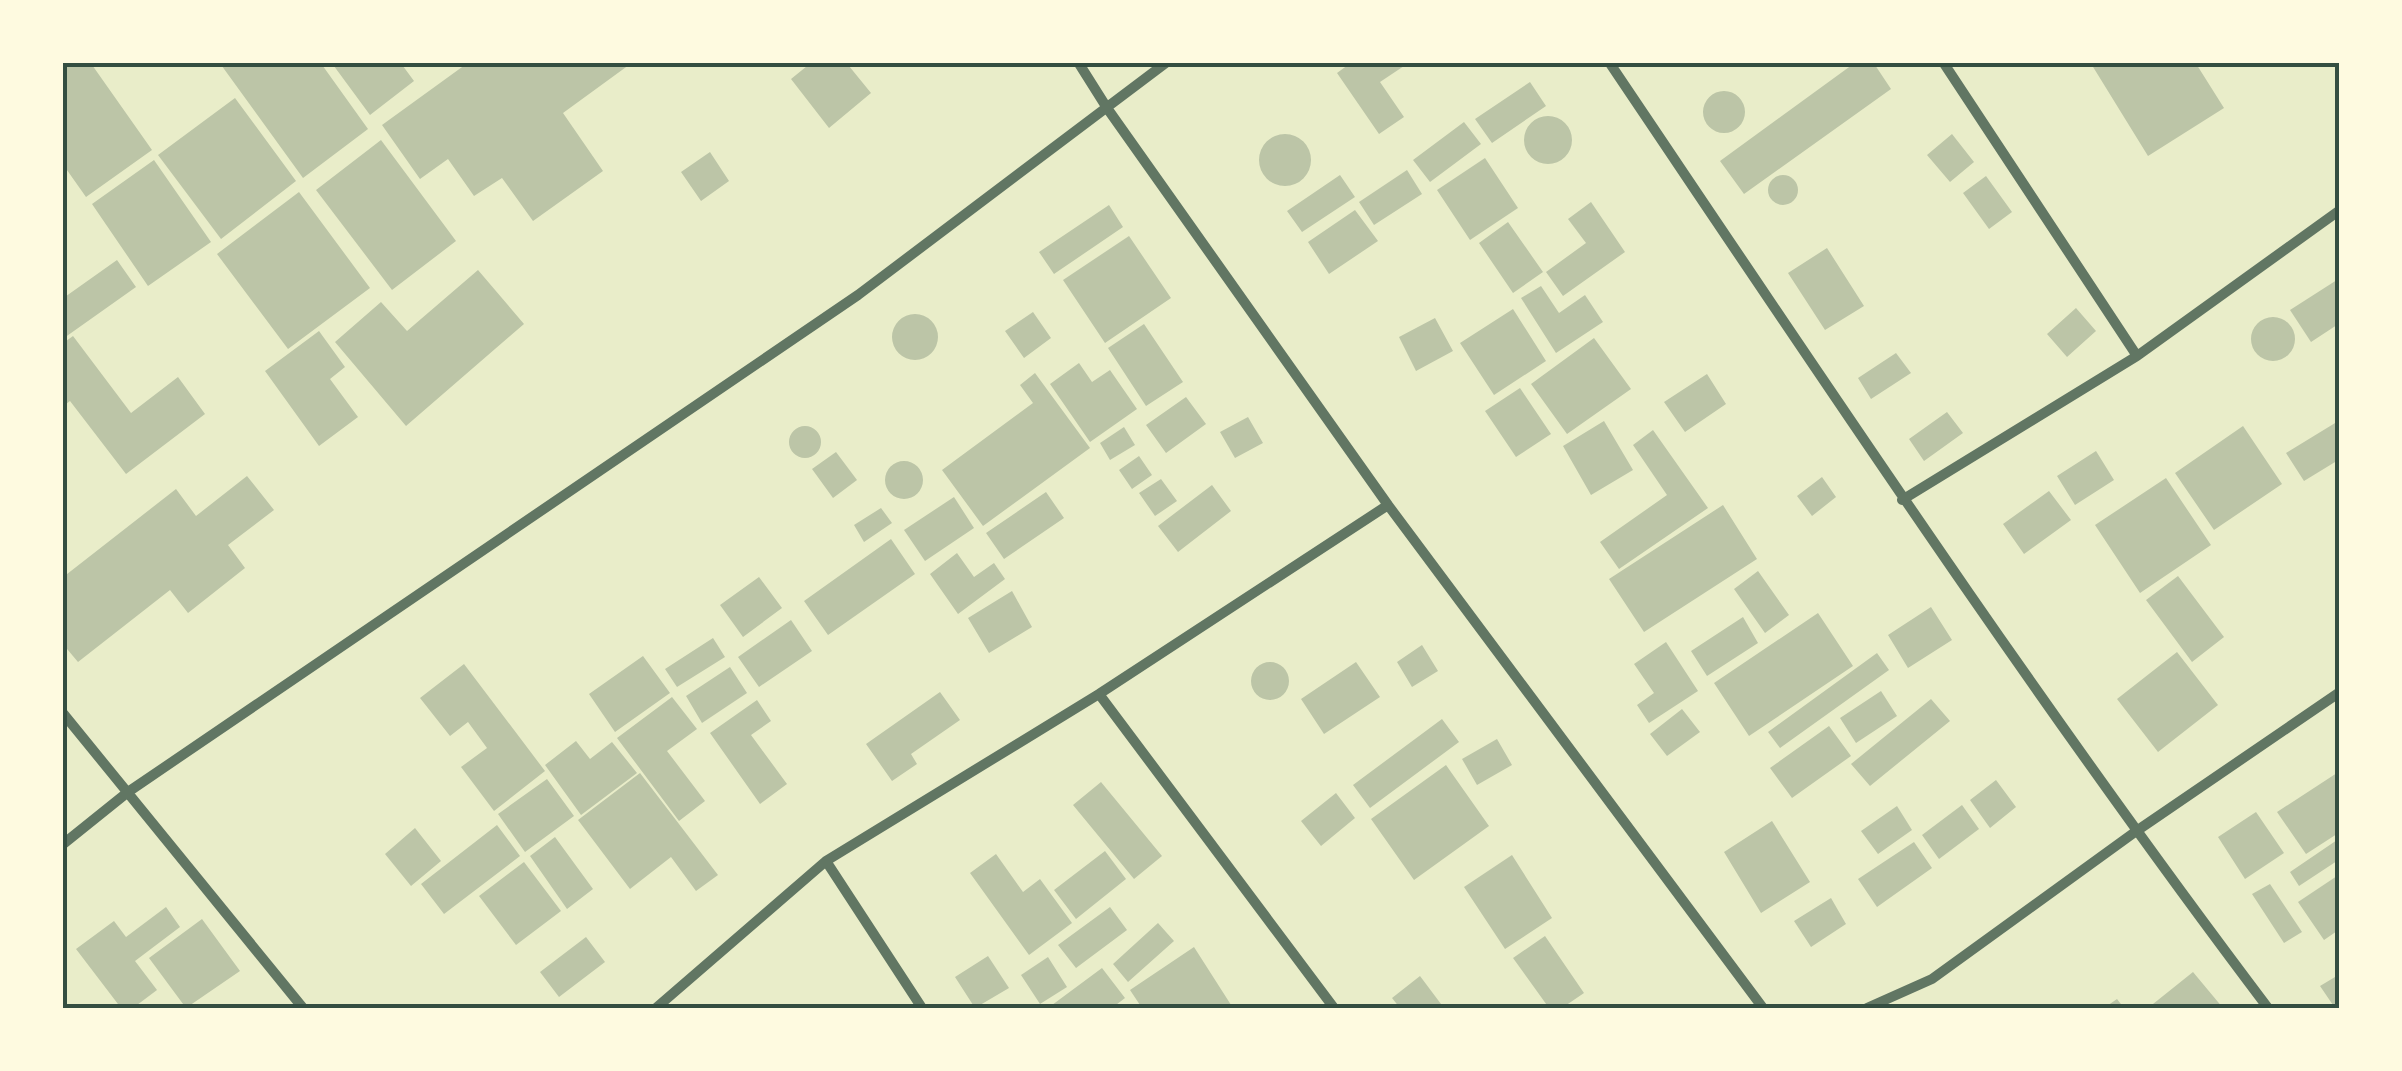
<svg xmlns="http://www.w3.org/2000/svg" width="2402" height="1071" font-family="'Source Sans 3',sans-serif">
<rect width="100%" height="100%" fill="#e9edc9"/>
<path fill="#bcc5a7" d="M62,62H90L152,150L86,197L62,163Z
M219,62H320L368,129L303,178Z
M331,62H400L414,81L370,115Z
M469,62H633L563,113L603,171L533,221L502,178L474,196L448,159L420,179L382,125Z
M812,62H853L849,66L871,93L829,128L791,79Z
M1352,62H1410L1380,82L1404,117L1379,134L1337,73Z
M1856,62H1873L1891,89L1744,194L1720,161Z
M2090,62H2195L2224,108L2148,156Z
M1530,82L1546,106L1492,143L1475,119Z
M1703 112a21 21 0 1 1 42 0a21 21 0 1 1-42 0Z
M235,98L296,181L221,239L158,155Z
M1524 140a24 24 0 1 1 48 0a24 24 0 1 1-48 0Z
M1464,122L1481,144L1430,182L1413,160Z
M1952,134L1974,162L1950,182L1927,155Z
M1259 160a26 26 0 1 1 52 0a26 26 0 1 1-52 0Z
M381,140L456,241L392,290L316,190Z
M710,152L729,181L701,201L681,172Z
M1485,158L1518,208L1470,240L1437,190Z
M154,160L211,242L148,286L92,204Z
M1407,170L1422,194L1374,225L1359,202Z
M1340,175L1355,197L1302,232L1287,211Z
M1768 190a15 15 0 1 1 30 0a15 15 0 1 1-30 0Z
M1986,176L2012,212L1989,229L1963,193Z
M299,192L370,288L288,349L217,254Z
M1591,202L1625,252L1563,296L1546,272L1586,243L1568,219Z
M1109,205L1123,227L1054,274L1039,252Z
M1355,210L1378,241L1329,274L1308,242Z
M1508,222L1543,272L1513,293L1479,243Z
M1129,236L1171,298L1105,343L1063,280Z
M1827,248L1864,306L1825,330L1788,273Z
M117,260L136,287L64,338L62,299Z
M478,270L524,324L406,426L335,342L381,302L407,331Z
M2340,278V323L2311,342L2290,310Z
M1541,286L1559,313L1585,295L1603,322L1556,353L1521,298Z
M2076,308L2096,331L2067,357L2047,334Z
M1513,309L1546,361L1494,395L1460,343Z
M1033,312L1051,338L1024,358L1005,331Z
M892 337a23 23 0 1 1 46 0a23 23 0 1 1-46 0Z
M2251 339a22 22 0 1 1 44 0a22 22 0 1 1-44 0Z
M1435,318L1453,351L1416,371L1399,337Z
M1144,324L1183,382L1146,406L1108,348Z
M319,331L345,367L330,379L358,417L319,446L265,371Z
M73,336L131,413L178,377L205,414L126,474L70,401L62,407V344Z
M1594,338L1631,389L1567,434L1531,384Z
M1896,353L1911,373L1871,399L1858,378Z
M1079,363L1092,382L1110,370L1137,409L1090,442L1050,384Z
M1035,373L1090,448L983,526L942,470L1033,403L1020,385Z
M1707,374L1726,404L1685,432L1664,402Z
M1520,388L1551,434L1516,457L1485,411Z
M1186,397L1206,424L1166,453L1146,425Z
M1947,412L1963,433L1924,461L1909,439Z
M1248,417L1263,443L1235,458L1220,432Z
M2340,420V459L2304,481L2286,453Z
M1604,421L1633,470L1591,495L1563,446Z
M789 442a16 16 0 1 1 32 0a16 16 0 1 1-32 0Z
M2243,426L2282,484L2214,530L2175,473Z
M1124,427L1135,445L1110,460L1100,443Z
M1653,430L1708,508L1619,569L1600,542L1667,495L1633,445Z
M2096,451L2114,480L2075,505L2057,476Z
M836,452L857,480L833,498L812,469Z
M1139,456L1152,475L1132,489L1119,470Z
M885 480a19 19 0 1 1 38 0a19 19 0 1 1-38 0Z
M247,476L274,510L228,545L245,568L188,613L170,590L78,662L62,643V578L176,489L196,516Z
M1822,477L1836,497L1812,516L1797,496Z
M2166,478L2211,545L2140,593L2095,525Z
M1161,479L1177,501L1155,516L1139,493Z
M1212,485L1231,511L1178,552L1158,526Z
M2049,491L2071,520L2024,554L2003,524Z
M1046,492L1064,518L1004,559L986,533Z
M954,497L974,528L925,561L904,530Z
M1723,505L1757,559L1644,632L1609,579Z
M881,508L892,523L864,542L854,525Z
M891,539L915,574L828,635L804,601Z
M957,553L974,577L994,563L1005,579L958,614L930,574Z
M1758,571L1789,615L1765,633L1734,589Z
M2178,576L2224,637L2192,662L2146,600Z
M759,577L782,608L743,637L720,605Z
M1012,591L1032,627L989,653L968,618Z
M1931,607L1952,640L1908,668L1888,635Z
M1818,613L1853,666L1749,736L1714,683Z
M1743,617L1758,643L1707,676L1691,651Z
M791,620L812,651L759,687L738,657Z
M713,638L725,657L677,687L665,669Z
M1666,642L1698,691L1649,723L1637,705L1654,693L1634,664Z
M1422,645L1438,671L1412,687L1397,662Z
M2177,652L2218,705L2158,752L2117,699Z
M1877,653L1889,670L1780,748L1768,732Z
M643,656L670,693L615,732L589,694Z
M1251 681a19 19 0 1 1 38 0a19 19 0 1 1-38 0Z
M1356,662L1380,697L1324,734L1301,699Z
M464,664L545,771L494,811L461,767L487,748L468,722L450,736L420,698Z
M730,667L747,693L702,723L686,696Z
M1881,691L1897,716L1856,743L1840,718Z
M940,692L960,720L911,754L917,764L892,781L866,744Z
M672,697L697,729L667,751L705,801L679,821L617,738Z
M1931,699L1950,721L1870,786L1851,764Z
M757,700L771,721L751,735L787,784L760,804L710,733Z
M1682,709L1700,732L1667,756L1650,734Z
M1442,719L1459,742L1370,808L1353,785Z
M1829,726L1851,756L1792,798L1770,768Z
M1497,739L1512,765L1477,785L1462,759Z
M576,741L590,759L612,742L637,773L581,815L545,765Z
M1446,765L1489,826L1414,880L1371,819Z
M2340,771V832L2306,854L2277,812Z
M640,773L718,875L696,891L671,857L630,889L578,820Z
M547,779L574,816L525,852L498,814Z
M1996,780L2016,807L1990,828L1970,800Z
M1101,782L1162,856L1134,879L1073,805Z
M1336,793L1355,818L1321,846L1301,821Z
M1962,805L1979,829L1939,859L1922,835Z
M1897,806L1912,830L1878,854L1861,831Z
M2256,812L2284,853L2245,879L2218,837Z
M1772,821L1810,882L1761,913L1724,852Z
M497,825L520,856L444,914L421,884Z
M415,828L441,861L411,886L385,854Z
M555,837L593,889L567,909L530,856Z
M2340,838V859L2299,886L2290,872Z
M1914,842L1932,868L1877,907L1858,879Z
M1105,851L1126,879L1076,919L1054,890Z
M996,854L1023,892L1040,879L1072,923L1029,955L970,873Z
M1512,855L1552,918L1505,949L1464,887Z
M524,862L561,911L516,945L479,896Z
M2340,874V929L2324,940L2298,902Z
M2270,884L2302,932L2284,943L2252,894Z
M1831,898L1846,924L1811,947L1794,921Z
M166,907L180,927L135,961L157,990L133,1008H121L76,949L114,921L126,937Z
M1110,907L1127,930L1076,968L1058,945Z
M202,919L240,971L186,1008L149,958Z
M1158,923L1174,941L1128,982L1113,964Z
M1545,936L1584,993L1562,1008H1549L1513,958Z
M586,937L605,962L559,997L540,972Z
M1194,947L1233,1008H1142L1130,990Z
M988,956L1009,988L975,1008L955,977Z
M1048,957L1067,987L1040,1004L1021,975Z
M1102,968L1125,998L1112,1008H1048Z
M2193,972L2223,1008H2148Z
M2340,974V1008H2335L2320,986Z
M1420,976L1441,1004L1435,1008H1400L1392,998Z
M2117,999L2124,1008H2104Z"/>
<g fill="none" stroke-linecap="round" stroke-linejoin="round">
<path stroke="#617663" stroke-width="10" d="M1078,62L1107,108L1388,505L1763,1008
M1609,62C1824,381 2036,701 2268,1008
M2137,356L2340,210
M1902,500L2137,356L1943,62
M1099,694L1334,1008
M62,712L303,1008
M62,845L128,792L858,295L1167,62
M826,861L922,1008
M656,1008L826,861L1099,694L1388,505
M1867,1008L1932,979L2135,832L2340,692"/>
</g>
<rect width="2402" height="1071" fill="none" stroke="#fefae0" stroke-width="130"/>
<rect x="65" y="65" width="2272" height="941" fill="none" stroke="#344e41" stroke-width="4"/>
</svg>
